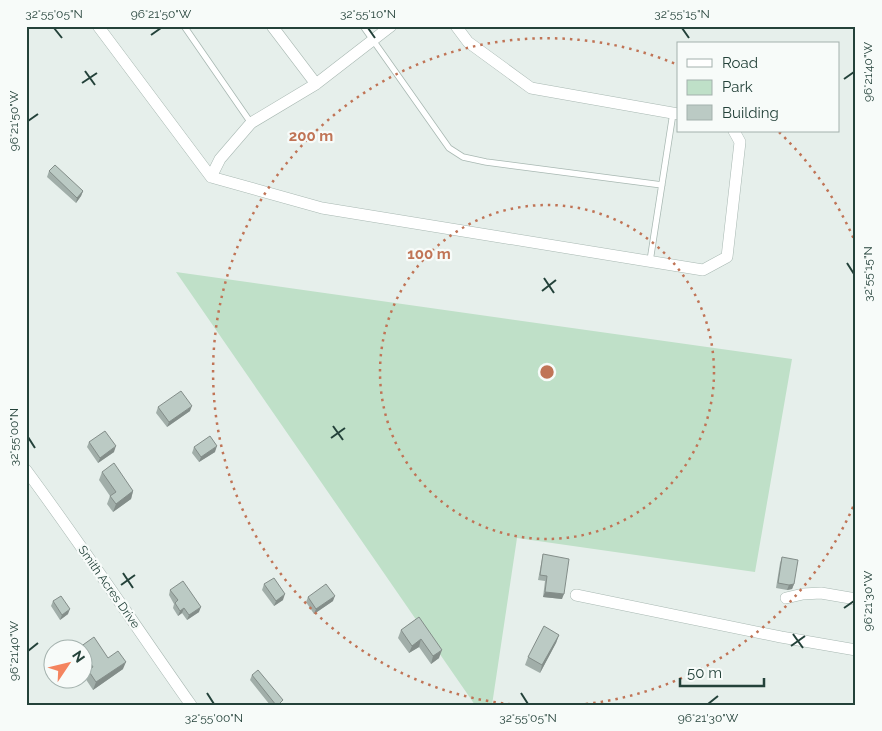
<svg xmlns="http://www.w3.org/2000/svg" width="882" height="731" viewBox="0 0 882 731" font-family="Raleway,sans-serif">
<rect width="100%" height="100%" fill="#e6efeb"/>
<!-- green -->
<path fill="#bfe0c8" d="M 176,272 L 792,359 L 755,572 L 517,538 L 492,705 L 475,705 Z"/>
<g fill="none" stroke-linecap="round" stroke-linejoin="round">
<defs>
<path id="service" d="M 184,26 L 251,123
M 363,26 L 449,148 L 463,157 L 486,162 L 662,185
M 650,261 L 673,113"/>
<path id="minor" d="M 98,26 L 211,177 L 322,208 L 703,270 L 727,257 L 740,142 L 734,131
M 272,26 L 316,84
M 456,26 L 468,42 L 531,88 L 678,114
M 211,177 L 220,159 L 251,123 L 316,84 L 391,26
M 26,470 C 83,547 136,627 191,705
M 576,595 L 781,637 L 856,650
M 786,598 L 803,594 L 821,593 L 856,599"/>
</defs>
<!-- service casing -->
<use href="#service" stroke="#a8b8b2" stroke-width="7"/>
<!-- minor casing -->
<use href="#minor" stroke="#a8b8b2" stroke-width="12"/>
<!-- service -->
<use href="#service" stroke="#fff" stroke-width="5.5"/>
<!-- minor -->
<use href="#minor" stroke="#fff" stroke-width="11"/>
</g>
<!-- wall -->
<path fill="#a1aea9" d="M 49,171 L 83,191 L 81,196 L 76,203 L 47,177 Z
M 158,407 L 190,411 L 167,427 L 156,413 Z
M 89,442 L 114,452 L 98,463 L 87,447 Z
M 194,447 L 215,452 L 199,462 L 192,453 Z
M 102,472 L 133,491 L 131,499 L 113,512 L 107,504 L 110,496 L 99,480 Z
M 543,554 L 562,599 L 543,597 L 545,581 L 538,580 L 542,559 Z
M 782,557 L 794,584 L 792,589 L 787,590 L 776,588 L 780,563 Z
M 264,584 L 283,600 L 274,606 L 262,590 Z
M 170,590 L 199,612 L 187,620 L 182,613 L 178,616 L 173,608 L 174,604 L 169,595 Z
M 308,597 L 333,601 L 314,614 L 306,602 Z
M 53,601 L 68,614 L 60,620 L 51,606 Z
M 419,617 L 439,658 L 431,664 L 419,647 L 409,653 L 398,638 L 401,630 Z
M 559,635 L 556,643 L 540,673 L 525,665 L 528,657 Z
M 80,647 L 108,658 L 123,669 L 93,690 L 85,678 L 88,671 L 82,663 L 82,648 L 79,648 Z
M 252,675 L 281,705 L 270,705 L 250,680 Z"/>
<!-- shaded-wall -->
<path fill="#838d89" d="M 83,191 L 81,196 L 76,203 L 77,198 Z
M 192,406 L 190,411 L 167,427 L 169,422 Z
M 116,446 L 114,452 L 98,463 L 100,458 Z
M 217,446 L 215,452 L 199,462 L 201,457 Z
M 133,491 L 131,499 L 113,512 L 116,504 Z
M 794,584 L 792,589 L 787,590 L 789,585 Z
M 545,592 L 564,594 L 562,599 L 543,597 Z
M 285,594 L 283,600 L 274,606 L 276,601 Z
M 335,596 L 333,601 L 314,614 L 316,609 Z
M 201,607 L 199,612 L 187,620 L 189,615 Z
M 184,608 L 182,613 L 178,616 L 180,611 Z
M 70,609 L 68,614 L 60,620 L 62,615 Z
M 559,635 L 556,643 L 540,673 L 542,665 Z
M 421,639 L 419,647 L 409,653 L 412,646 Z
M 442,650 L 439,658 L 431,664 L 433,656 Z
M 126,662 L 123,669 L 93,690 L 96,682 Z"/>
<!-- building -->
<path fill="#bbcac4" stroke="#838d89" d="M 55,165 L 83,191 L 77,198 L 49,171 Z
M 181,391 L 192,406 L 169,422 L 158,407 Z
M 105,431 L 116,446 L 100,458 L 89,442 Z
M 210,436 L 217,446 L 201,457 L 194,447 Z
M 114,463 L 133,491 L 116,504 L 110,496 L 116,492 L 102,472 Z
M 543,554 L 569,559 L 564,594 L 545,592 L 547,576 L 540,575 Z
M 782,557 L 798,560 L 794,584 L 789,585 L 778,583 Z
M 274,578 L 285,594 L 276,601 L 264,584 Z
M 183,581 L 201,607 L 189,615 L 184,608 L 180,611 L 175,603 L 178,600 L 170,590 Z
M 326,584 L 335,596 L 316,609 L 308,597 Z
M 61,596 L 70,609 L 62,615 L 53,601 Z
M 419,617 L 442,650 L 433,656 L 421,639 L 412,646 L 401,630 Z
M 544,626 L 559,635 L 542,665 L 528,657 Z
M 94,637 L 108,658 L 118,651 L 126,662 L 96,682 L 88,670 L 93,667 L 82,651 L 82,648 L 81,648 L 80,647 Z
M 258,670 L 283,700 L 278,705 L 276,705 L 252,675 Z"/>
<!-- ticks -->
<path fill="none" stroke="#24423a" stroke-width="2" d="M 54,28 L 62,38M 368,28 L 375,38M 682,28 L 689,38M 151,35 L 161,28M 85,71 L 95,85M 844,79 L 854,72M 82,83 L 97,73M 28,121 L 38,114M 847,263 L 854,274M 544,278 L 554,293M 542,291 L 556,280M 333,426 L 343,440M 28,437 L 35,448M 331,438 L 345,428M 123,573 L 133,588M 121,585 L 135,575M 844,608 L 854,601M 793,634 L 803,648M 791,646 L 805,636M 28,651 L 38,643M 207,693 L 214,704M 521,693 L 528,704M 708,704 L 718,696"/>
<!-- distance rings -->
<g fill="none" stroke="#c07456" stroke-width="2.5" stroke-dasharray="2.5 5">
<circle cx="547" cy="372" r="167"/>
<path d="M856 500A334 334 0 0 1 576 705M518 705A334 334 0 1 1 678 65M779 132A334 334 0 0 1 856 244"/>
</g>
<g text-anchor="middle" stroke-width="4.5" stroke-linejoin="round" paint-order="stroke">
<!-- street labels -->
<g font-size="12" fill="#24423a" stroke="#f7fbf9">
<text transform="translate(109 587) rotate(55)" y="4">Smith Acres Drive</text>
</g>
</g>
<circle cx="547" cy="372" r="8" fill="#c07456" stroke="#f7fbf9" stroke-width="2.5"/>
<g font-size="15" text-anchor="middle" font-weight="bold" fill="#c07456" stroke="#f7fbf9" stroke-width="4.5" stroke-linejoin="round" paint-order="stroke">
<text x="311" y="141">200 m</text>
<text x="429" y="259">100 m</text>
</g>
<!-- border -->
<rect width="882" height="731" fill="none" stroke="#f7fbf9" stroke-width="55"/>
<!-- legend -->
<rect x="677" y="42" width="162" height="90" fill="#f7fbf9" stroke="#a3b1ad"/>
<rect x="687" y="59" width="25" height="8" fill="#ffffff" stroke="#a3b1ad"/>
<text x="722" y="68" font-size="15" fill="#24423a">Road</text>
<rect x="687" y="80" width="25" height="15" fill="#bfe0c8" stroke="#a3b1ad"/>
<text x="722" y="92" font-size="15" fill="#24423a">Park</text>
<rect x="687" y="105" width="25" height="15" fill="#bbcac4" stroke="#a3b1ad"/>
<text x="722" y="118" font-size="15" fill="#24423a">Building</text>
<!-- north arrow -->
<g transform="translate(68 664) rotate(55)"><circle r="24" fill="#f7fbf9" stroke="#a3b1ad"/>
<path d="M0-4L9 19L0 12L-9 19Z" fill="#f4845f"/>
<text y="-8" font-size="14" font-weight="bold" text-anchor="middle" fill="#24423a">N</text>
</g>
<!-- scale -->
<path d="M680 678v8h84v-8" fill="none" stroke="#24423a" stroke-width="2.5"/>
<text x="687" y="678" font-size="15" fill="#24423a" stroke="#f7fbf9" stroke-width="4" paint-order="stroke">50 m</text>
<rect x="28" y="28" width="826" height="676" fill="none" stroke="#24423a" stroke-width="2"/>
<g font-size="12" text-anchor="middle" fill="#24423a">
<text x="54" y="18">32°55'05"N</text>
<text x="161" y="18">96°21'50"W</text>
<text x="368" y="18">32°55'10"N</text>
<text x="682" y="18">32°55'15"N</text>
<text transform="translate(868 72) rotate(-90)" y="4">96°21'40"W</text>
<text transform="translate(14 121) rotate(-90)" y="4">96°21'50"W</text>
<text transform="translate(868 274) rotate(-90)" y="4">32°55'15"N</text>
<text transform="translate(14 437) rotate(-90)" y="4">32°55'00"N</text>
<text transform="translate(868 601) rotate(-90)" y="4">96°21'30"W</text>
<text transform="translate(14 651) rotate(-90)" y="4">96°21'40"W</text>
<text x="214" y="722">32°55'00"N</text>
<text x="528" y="722">32°55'05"N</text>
<text x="708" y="722">96°21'30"W</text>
</g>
</svg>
